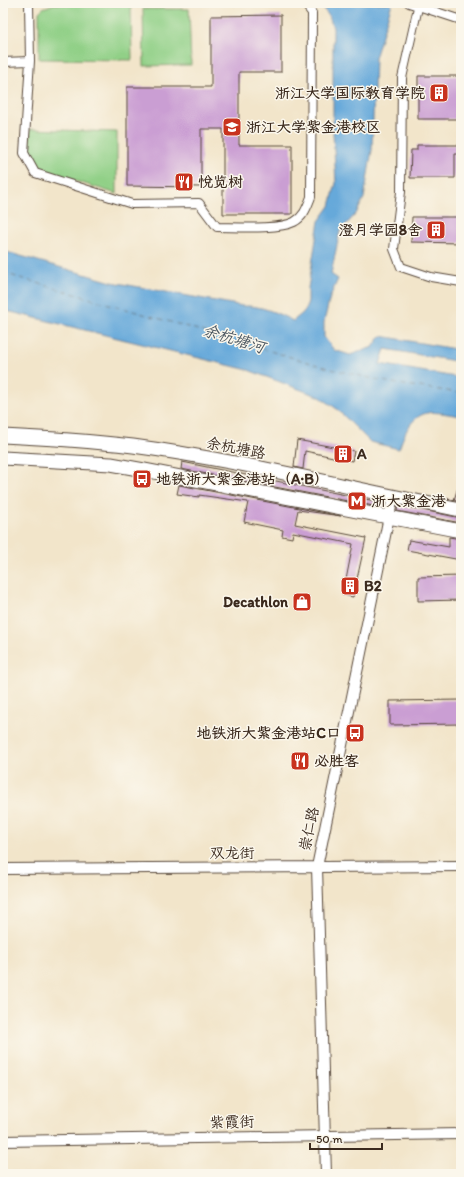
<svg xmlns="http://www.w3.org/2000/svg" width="464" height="1177" viewBox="0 0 464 1177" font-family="Itim,'LXGW WenKai TC',sans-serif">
<rect width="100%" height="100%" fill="#fbf7ec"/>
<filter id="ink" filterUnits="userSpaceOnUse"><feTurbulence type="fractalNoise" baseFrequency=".025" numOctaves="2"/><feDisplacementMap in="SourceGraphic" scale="8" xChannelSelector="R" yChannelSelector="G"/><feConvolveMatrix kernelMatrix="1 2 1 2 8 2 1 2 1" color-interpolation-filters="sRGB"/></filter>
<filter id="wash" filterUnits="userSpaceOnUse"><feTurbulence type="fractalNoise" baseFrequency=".012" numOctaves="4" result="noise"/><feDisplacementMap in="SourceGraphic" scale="16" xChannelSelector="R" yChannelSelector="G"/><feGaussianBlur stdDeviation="0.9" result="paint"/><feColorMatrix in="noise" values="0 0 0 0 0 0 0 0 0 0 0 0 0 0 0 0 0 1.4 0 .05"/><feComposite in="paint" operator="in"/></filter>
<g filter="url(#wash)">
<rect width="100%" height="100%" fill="#f2e5ca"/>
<!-- green -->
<path fill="#91d087" stroke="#667d52" d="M 54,4 L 131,5 L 132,60 L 39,59 L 39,12 L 43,8 Z
M 143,9 L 189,9 L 191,65 L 144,66 Z
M 30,129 L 117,132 L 117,194 L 40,170 C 27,157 30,147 30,129 Z"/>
<!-- water -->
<path fill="#66a9da" stroke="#506a7c" d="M 321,3 L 392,3 L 375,58 L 372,150 L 364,198 L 356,214 L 340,231 L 331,274 L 338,279 L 330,297 L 324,322 L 324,337 L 334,350 L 350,355 L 373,347 L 381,336 L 461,350 L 461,362 L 385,349 L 380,364 L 461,378 L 461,416 C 453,415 434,411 427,413 C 410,417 404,435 399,449 L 370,442 L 337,409 L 320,397 L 248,370 L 3,310 L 3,251 L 112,282 L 243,306 C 260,305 278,313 293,321 L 305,311 L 308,301 L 308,288 L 319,221 L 330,206 L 336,183 L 333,133 L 333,28 L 329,16 L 321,6 Z"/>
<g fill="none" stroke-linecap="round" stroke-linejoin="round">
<!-- ferry -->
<path stroke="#4a5660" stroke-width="1" stroke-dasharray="5 4" stroke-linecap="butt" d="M 3,273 L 335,370 L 392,383 L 461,393"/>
</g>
<g id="blocks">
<!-- building -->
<path fill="#ca9ed3" d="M 281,15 L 281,72 L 239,72 L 239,145 L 292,145 L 292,214 L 223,214 L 223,129 L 201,129 L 201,187 L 127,186 L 127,87 L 211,87 L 211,16 Z
M 418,76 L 461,76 L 461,119 L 418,119 Z
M 417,145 L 461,145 L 461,154 L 455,154 L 455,178 L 410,178 L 411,150 L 417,150 Z
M 412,217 L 461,217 L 461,243 L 411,242 Z
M 297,440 L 354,451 L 352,461 L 305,451 L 303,469 L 294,467 Z
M 182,462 L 385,503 L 384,508 L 181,469 Z
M 459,484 L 461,484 L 461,502 L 438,497 L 454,500 Z
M 179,485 L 341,516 L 298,510 L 295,524 L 366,538 L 353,597 L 343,595 L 353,544 L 293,532 L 292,538 L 282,536 L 283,530 L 244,522 L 248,502 L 199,495 L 199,497 L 177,494 Z
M 398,505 L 461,518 L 461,523 L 397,511 Z
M 449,537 L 461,539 L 461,560 L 407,550 L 409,540 L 449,547 Z
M 461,576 L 461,600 L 418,601 L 418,577 Z
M 461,700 L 461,724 L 390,725 L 390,701 Z"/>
</g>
</g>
<g filter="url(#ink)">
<use href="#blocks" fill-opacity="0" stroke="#564638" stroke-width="1"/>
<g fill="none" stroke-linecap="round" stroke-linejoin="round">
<defs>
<path id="minor" d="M 29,3 L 30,61 L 24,153 L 35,173 L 132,204 L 199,203 L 217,227 C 235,227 278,230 294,222 C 304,217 307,207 311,197 L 312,13 L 304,3
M 409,3 L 461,20
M 419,3 L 402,78 L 401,192 L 394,249 L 401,267 L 431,277 L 461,282
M 3,62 L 30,61"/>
<path id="tertiary" d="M 3,869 L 461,866
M 3,1141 L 461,1134
M 326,1174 L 317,867 L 393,497"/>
<path id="primary" d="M 3,436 C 46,438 90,441 133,446 C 244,461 352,489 461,510
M 3,458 L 111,464 L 144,470 L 461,531"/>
</defs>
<!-- minor casing -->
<use href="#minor" stroke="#564638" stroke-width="10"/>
<!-- tertiary casing -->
<use href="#tertiary" stroke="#564638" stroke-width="12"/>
<!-- primary casing -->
<use href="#primary" stroke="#564638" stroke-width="15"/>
<!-- minor -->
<use href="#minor" stroke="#fff" stroke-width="8"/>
<!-- tertiary -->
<use href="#tertiary" stroke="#fff" stroke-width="10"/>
<!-- primary -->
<use href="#primary" stroke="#fff" stroke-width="13"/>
</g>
</g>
<!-- icons -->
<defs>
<symbol id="building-square" viewBox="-11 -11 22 22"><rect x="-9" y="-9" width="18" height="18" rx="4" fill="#c8321e" stroke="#fbf7ec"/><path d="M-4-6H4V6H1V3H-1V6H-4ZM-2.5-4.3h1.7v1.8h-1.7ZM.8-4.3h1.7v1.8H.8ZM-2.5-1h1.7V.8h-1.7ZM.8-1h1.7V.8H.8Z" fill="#fff"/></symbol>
<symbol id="university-square" viewBox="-11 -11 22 22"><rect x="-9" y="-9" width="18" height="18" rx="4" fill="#c8321e" stroke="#fbf7ec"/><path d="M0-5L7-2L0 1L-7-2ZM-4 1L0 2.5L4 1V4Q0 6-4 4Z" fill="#fff"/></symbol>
<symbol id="restaurant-square" viewBox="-11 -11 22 22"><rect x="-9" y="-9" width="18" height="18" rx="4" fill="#c8321e" stroke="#fbf7ec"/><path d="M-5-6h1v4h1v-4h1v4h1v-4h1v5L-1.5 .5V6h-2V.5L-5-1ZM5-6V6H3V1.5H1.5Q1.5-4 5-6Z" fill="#fff"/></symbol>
<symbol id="bus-square" viewBox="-11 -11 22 22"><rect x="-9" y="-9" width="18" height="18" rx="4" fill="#c8321e" stroke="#fbf7ec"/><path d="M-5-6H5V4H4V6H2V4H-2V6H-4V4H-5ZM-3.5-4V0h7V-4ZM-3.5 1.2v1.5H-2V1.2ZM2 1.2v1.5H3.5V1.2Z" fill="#fff"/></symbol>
<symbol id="metro-square" viewBox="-11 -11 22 22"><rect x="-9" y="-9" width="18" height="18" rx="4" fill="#c8321e" stroke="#fbf7ec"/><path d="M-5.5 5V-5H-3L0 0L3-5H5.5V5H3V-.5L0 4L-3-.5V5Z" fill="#fff"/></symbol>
<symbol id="shop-square" viewBox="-11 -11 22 22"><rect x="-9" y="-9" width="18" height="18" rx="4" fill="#c8321e" stroke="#fbf7ec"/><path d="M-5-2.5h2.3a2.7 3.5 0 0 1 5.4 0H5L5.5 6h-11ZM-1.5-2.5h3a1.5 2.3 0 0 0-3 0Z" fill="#fff"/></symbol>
</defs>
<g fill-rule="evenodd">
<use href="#building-square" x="428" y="82" width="22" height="22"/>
<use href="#university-square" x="221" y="116" width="22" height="22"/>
<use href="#restaurant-square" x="173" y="171" width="22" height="22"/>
<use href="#building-square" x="425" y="219" width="22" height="22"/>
<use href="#building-square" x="332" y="443" width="22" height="22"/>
<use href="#bus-square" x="131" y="468" width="22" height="22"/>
<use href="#metro-square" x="346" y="490" width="22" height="22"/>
<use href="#building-square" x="339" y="575" width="22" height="22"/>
<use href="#shop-square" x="291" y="591" width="22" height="22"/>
<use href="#bus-square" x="344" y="722" width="22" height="22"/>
<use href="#restaurant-square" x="289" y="750" width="22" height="22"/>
</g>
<g text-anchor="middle" stroke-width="3" stroke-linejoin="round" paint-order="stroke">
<!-- poi labels -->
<g font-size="15" font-weight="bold" fill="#3b2a1e" stroke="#fbf7ec" text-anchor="start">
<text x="425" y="98" text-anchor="end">浙江大学国际教育学院</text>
<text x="246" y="132">浙江大学紫金港校区</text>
<text x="198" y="187">悦览树</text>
<text x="422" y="235" text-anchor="end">澄月学园8舍</text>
<text x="357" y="459">A</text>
<text x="156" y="484">地铁浙大紫金港站（A·B）</text>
<text x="371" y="506">浙大紫金港</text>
<text x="364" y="591">B2</text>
<text x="288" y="607" text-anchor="end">Decathlon</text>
<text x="341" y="738" text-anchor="end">地铁浙大紫金港站C口</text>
<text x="314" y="766">必胜客</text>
</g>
<!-- street labels -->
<g font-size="15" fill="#3b2a1e" stroke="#fbf7ec">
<text transform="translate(236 448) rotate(11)" y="5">余杭塘路</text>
<text transform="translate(309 829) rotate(-78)" y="5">崇仁路</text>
<text x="232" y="858">双龙街</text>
<text transform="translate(232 1122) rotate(-1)" y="5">紫霞街</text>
</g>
<!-- water labels -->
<g font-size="16" font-style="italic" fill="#4a5660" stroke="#fbf7ec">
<text transform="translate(234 338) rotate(17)" y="6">余杭塘河</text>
</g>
</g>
<!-- margin -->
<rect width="464" height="1177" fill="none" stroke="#fbf7ec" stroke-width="16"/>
<!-- scale -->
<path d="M310 1143v6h72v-6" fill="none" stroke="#3b2a1e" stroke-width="2"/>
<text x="316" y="1143" font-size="12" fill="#3b2a1e" stroke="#fbf7ec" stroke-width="3" paint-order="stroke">50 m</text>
</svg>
